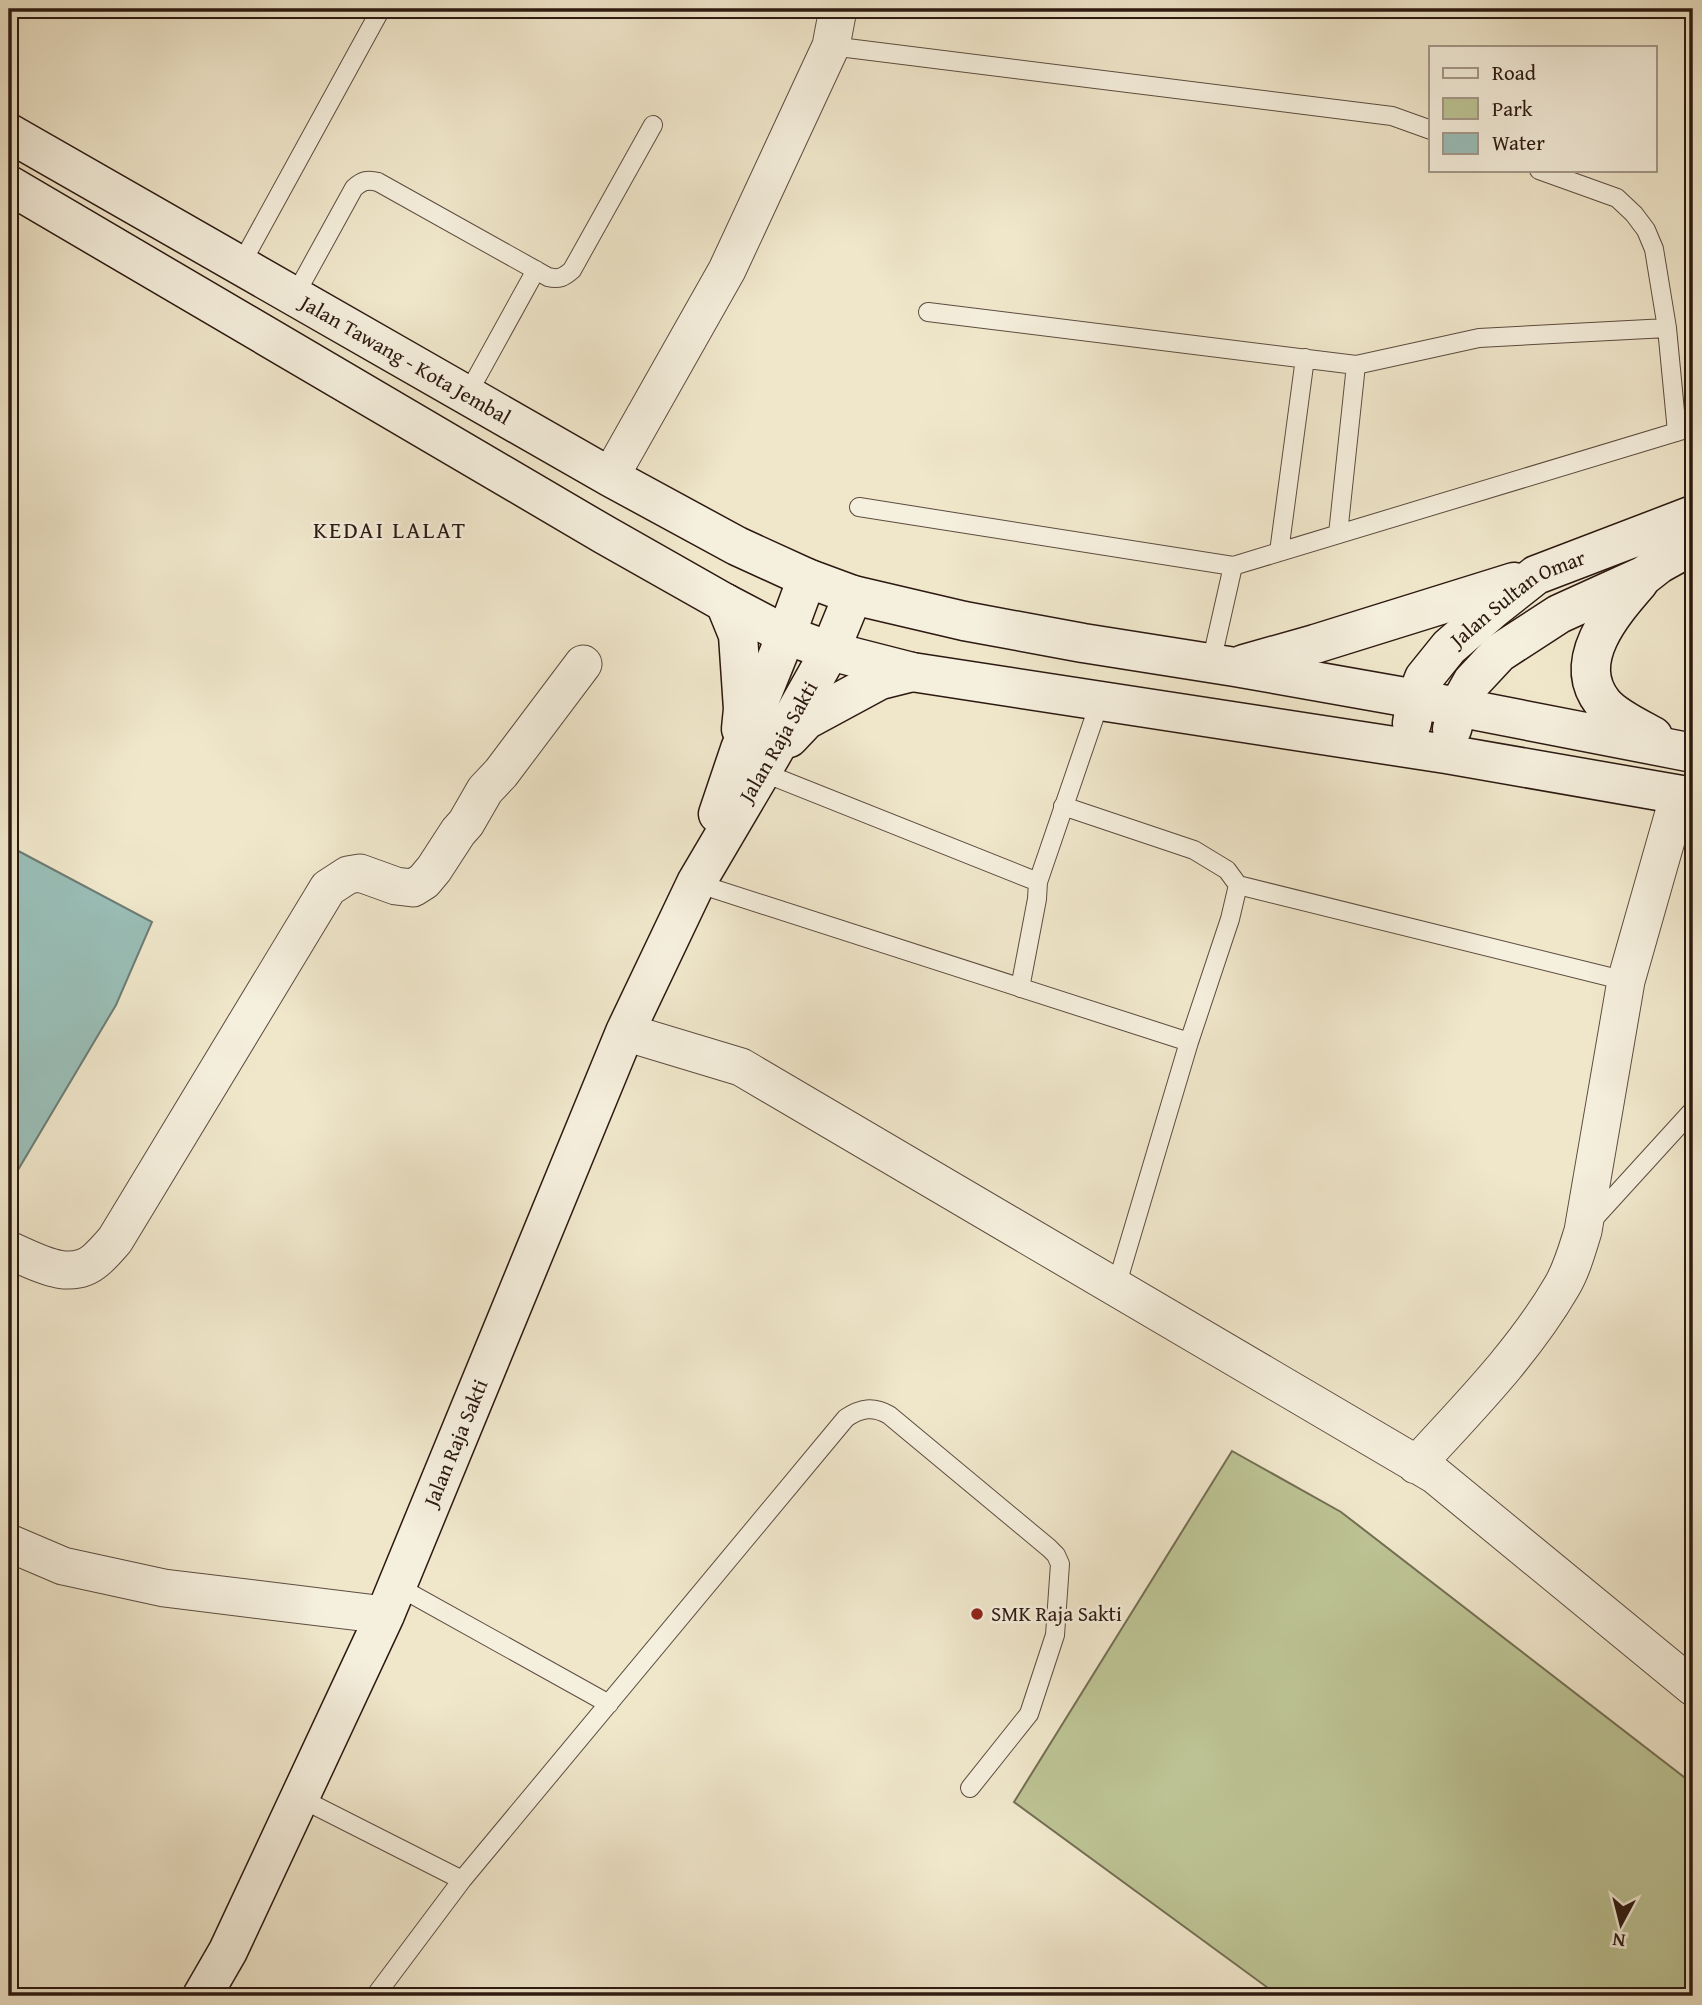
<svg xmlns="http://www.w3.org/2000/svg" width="1702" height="2005" viewBox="0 0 1702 2005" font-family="'Gentium Book Plus',serif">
<rect width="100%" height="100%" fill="#f0e7cb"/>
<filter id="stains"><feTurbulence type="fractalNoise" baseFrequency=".00286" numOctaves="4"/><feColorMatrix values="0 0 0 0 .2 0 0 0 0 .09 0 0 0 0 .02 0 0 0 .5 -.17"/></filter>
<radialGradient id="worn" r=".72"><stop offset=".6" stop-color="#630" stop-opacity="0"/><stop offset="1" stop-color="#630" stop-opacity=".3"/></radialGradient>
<!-- green -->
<path fill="#bdc495" stroke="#746e53" stroke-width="2" d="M 1232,1451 L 1341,1512 L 1693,1784 L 1693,1996 L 1279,1996 L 1014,1802 Z"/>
<!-- water -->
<path fill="#9abfb8" stroke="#6e7d75" stroke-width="2" d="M 9,846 L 152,922 L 116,1005 L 9,1185 Z"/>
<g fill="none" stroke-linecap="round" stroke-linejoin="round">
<defs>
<path id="lane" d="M 831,46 L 1392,116 L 1431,130
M 1539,170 L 1617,198 L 1634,214 L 1646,230 L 1654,249 L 1667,328 L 1677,432
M 240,266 L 381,9
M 294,297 L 354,188 C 362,181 367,179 378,182 L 548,277 C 559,280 564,277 572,270 L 653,125
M 928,312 L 1356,365 L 1479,338 L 1667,328
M 467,395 L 536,270
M 859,507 L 1233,566 L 1693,427
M 1338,534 L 1356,365
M 1279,552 L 1305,358
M 1211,663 L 1233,566
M 762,772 L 1038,882 L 1037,899 L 1020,988
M 1063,806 L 1194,850 L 1227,870 L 1238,885
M 1038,882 L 1100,701
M 696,883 L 1189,1042
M 1590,1223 L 1693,1110
M 1116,1287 L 1189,1042 L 1230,919 L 1238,885 L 1626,981
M 397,1586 L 609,1704
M 300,1798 L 462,1880
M 375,1996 L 462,1880 L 846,1418 C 861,1408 873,1406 889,1415 L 1049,1548 L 1056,1555 L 1060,1564 L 1055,1635 L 1029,1714 L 970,1788"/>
<path id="street" d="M 610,477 L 727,270 L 831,46 L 838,9
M 625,1032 L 741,1067 L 1435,1475 L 1693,1687
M 9,1250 C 35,1261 70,1283 96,1260 C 103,1254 109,1247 115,1240 L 328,888 L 348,875 L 360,873 L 396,886 L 413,888 L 424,881 L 434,869 L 458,832 L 466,823 L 485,790 L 501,773 L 583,664
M 1416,1465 C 1468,1408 1523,1353 1562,1286 C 1572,1269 1577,1250 1583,1231 L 1626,981 L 1679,795
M 9,1543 L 63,1566 L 164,1588 L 385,1615"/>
<g id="secondary">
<path id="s1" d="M 9,133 L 610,477 L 737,546 L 807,578 L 853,595 L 964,621 L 1083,643 L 1235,667 L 1416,699 L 1693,753"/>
<path d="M 9,185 L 605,535 L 725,603 L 786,635 L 830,651 L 912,672 L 1446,754 L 1693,797"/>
<path d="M 1639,582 C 1612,613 1570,661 1603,703 C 1613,716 1638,728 1653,736"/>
<path d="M 725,603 L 738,635 L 743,709 L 741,729"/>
<path d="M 1244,664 L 1315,644 L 1514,582"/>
<path id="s2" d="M 1412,723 L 1416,699 L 1424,678 L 1449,647 L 1493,609 L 1536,575 L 1693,515"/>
<path d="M 1452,729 L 1458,707 L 1472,682 L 1499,653 L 1559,614 L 1645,575 L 1659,564 L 1677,554 L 1693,549"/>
<path d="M 789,738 L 806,720 L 880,680 L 912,672"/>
<path d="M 718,814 L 740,749 L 786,635 L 807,578"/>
<path id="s3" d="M 202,1996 L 228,1951 L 385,1615 L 625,1032 L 696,883 L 772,754 L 830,651 L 853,595"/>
</g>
</defs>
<!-- lane casing -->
<use href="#lane" stroke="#5d4c40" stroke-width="20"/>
<!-- street casing -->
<use href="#street" stroke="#5d4c40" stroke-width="39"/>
<!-- secondary casing -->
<use href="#secondary" stroke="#2c1911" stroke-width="41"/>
<!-- lane -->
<use href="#lane" stroke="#f5efdd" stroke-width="18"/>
<!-- street -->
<use href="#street" stroke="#f5efdd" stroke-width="37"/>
<!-- secondary -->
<use href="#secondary" stroke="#f5efdd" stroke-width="38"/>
</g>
<!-- markers -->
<circle fill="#8f2418" stroke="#f5efdd" stroke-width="2.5" cx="977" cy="1614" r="7"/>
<g text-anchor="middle" stroke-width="5" stroke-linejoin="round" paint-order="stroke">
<!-- street labels -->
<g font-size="21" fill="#2c1911" stroke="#f5efdd">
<text dy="7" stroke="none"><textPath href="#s1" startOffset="457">Jalan Tawang - Kota Jembal</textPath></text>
<text dy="7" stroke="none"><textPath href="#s2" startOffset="172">Jalan Sultan Omar</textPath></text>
<text dy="7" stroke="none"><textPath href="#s3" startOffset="1382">Jalan Raja Sakti</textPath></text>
<text dy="7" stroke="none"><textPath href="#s3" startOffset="609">Jalan Raja Sakti</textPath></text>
</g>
<!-- poi labels -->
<g font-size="21" fill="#2c1911" stroke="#f5efdd" text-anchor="start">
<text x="991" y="1621">SMK Raja Sakti</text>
</g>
<!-- quarter labels -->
<g font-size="24" letter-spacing="2" fill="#2c1911" stroke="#f5efdd">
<text x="390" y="538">KEDAI LALAT</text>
</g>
</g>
<!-- margin -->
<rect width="1702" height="2005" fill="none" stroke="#f0e7cb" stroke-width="35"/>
<rect x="10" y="10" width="1681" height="1984" fill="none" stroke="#2c1911" stroke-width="3.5"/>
<rect x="18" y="18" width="1667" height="1970" fill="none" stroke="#2c1911" stroke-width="2"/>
<!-- legend -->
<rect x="1429" y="46" width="228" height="126" fill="#f5efdd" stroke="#a5998b" stroke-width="2"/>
<rect x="1443" y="68" width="35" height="10" fill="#f5efdd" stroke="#a5998b" stroke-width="2"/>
<text x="1492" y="80" font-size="21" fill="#2c1911">Road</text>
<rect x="1443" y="98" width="35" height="21" fill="#bdc495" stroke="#a5998b" stroke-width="2"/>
<text x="1492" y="116" font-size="21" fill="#2c1911">Park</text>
<rect x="1443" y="133" width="35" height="21" fill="#9abfb8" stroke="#a5998b" stroke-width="2"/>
<text x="1492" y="150" font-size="21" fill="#2c1911">Water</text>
<!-- north arrow -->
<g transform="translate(1621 1924) rotate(187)" stroke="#f5efdd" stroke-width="5" paint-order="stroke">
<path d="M0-5L12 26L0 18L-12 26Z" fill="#2c1911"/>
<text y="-10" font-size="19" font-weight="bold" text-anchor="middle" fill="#2c1911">N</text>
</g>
<rect width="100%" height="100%" filter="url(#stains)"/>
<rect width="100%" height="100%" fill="url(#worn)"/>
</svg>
